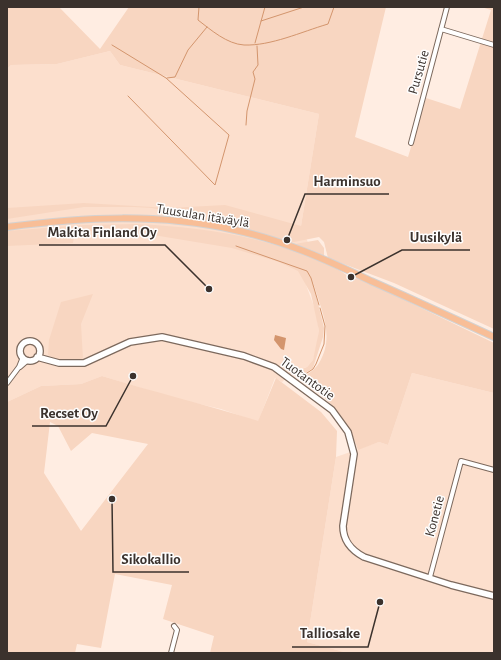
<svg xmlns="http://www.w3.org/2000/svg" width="501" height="660" viewBox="0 0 501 660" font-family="'Alegreya Sans',sans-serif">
<rect width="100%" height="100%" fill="#ffede2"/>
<!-- built -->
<path fill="#fcdfcd" d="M 110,51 L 120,65 L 319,114 L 301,226 L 315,259 L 305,282 L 316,312 L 319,331 L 318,343 L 313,360 L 307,367 L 294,371 L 282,382 L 275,378 L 258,422 L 221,409 L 174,398 L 102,376 L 81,384 L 41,386 L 7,402 L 7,69 L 11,65 L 57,64 Z
M 412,373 L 494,393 L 494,653 L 348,653 L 307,642 L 336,457 L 379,442 L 388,445 Z"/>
<!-- green -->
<path fill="#f8d6c1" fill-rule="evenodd" d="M 7,7 L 59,7 L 100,49 L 129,7 L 386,7 L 355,137 L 408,157 L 426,98 L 460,109 L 491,10 L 481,7 L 494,7 L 494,329 L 394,283 L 328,258 L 324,242 L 319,237 L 294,242 L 285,241 L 240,228 L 152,208 L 134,207 L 84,207 L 7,219 L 7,208 L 84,203 L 169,208 L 225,205 L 301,226 L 319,114 L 120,65 L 110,51 L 57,64 L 11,65 L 7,69 Z
M 136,224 C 198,227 259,235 317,260 C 324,263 332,266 339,270 C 345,273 346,276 353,279 L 354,278 L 363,280 L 494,343 L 494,393 L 412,373 L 388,445 L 379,442 L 358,450 C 347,415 329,402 303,378 C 308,373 315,370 319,363 C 336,335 320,308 312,279 L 324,328 L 323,337 L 313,368 L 301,376 L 291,373 L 307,367 L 313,360 L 319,331 L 311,294 L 298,271 L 279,262 L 232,248 L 135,232 L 75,231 L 73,243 L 7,246 L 7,231 L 84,225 Z
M 318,240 L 324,248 L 324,256 L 295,244 Z
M 93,294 L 81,324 L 83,359 C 71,361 59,362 48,355 L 49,340 L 61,302 Z
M 102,376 C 154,392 207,405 258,421 L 276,378 L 321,412 L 337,431 L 336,457 L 307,642 L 348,653 L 210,653 L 214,636 L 163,619 L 172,585 L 115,574 L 101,648 L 77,644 L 75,653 L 7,653 L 7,402 L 41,386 L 81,384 ZM 50,422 L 58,426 L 71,451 L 92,433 L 148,444 L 81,531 L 44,473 Z"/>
<!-- water -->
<path fill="#d3956d" d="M 275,335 L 286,338 L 284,350 L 281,349 L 274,340 Z"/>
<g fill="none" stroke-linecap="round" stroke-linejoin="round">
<!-- stream -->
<path stroke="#d3956d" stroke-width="1" d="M 199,7 L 198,20 C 211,30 227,44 244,45 C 271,46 301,32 328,24 L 334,7
M 261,21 L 304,7
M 255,43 L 265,7
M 112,45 L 166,78 L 229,135 L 215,185 L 128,96
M 167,78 L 175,77 L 188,50 L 207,27
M 246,125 L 247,111 L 255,79 L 253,72 L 258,65 L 257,46
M 236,246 L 307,271 L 311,278 L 319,305
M 301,377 L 313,369 L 316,364 L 324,344 L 325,326 L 320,308"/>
<defs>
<path id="street" d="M 441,29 L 494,45
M 411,143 L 447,7
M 20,367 L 28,360
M 7,383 L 19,367 L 23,357
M 430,577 L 461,461 L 494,470
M 171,653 L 177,630 L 174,626"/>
<path id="secondary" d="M20 351a10 10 0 1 1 20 0a10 10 0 1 1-20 0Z
M 37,357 L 59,363 L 84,363 L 130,342 L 162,337 L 244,356 L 274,367 L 332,410 L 348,432 L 354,454 L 343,526 C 343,541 351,550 364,557 L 451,585 L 494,596"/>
<path id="primary" d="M 7,227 C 83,217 160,213 235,230 C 283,240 327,260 371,281 C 412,299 453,318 494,337"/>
</defs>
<!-- street casing -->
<use href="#street" stroke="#7c695d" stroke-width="6"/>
<!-- secondary casing -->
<use href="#secondary" stroke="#7c695d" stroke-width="8"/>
<!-- primary casing -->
<use href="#primary" stroke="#d4d2d1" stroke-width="8"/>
<!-- street -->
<use href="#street" stroke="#fff" stroke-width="4"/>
<!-- secondary -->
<use href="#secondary" stroke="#fff" stroke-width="5.5"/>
<!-- primary -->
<use href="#primary" stroke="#f8be97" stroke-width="6"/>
</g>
<g text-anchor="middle" stroke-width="3" stroke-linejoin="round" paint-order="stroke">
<!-- street labels -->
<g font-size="14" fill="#3b322d" stroke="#fefefe">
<text transform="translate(418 72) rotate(-74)" y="5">Pursutie</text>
<text transform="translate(203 215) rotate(9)" y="5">Tuusulan itäväylä</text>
<text transform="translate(308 378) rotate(36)" y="5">Tuotantotie</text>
<text transform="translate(434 516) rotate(-75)" y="5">Konetie</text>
</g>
</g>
<!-- callouts -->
<path fill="none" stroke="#3b322d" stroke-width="1.5" d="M287 240L305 194H389M209 289L165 245H39M351 277L402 250H470M133 376L106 426H32M112 499L113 572H189M380 602L368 647H292"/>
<g fill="#3b322d" stroke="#fefefe" stroke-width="1.5">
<circle cx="287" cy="240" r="4"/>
<circle cx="209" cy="289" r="4"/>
<circle cx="351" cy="277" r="4"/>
<circle cx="133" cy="376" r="4"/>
<circle cx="112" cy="499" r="4"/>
<circle cx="380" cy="602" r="4"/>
</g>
<g font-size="15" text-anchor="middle" font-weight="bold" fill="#3b322d" stroke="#fefefe" stroke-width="3" stroke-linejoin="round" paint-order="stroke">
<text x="347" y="186">Harminsuo</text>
<text x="102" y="237">Makita Finland Oy</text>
<text x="436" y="242">Uusikylä</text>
<text x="69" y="418">Recset Oy</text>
<text x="151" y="564">Sikokallio</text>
<text x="330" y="638">Talliosake</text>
</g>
<!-- border -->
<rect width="501" height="660" fill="none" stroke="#3b322d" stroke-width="16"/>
</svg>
